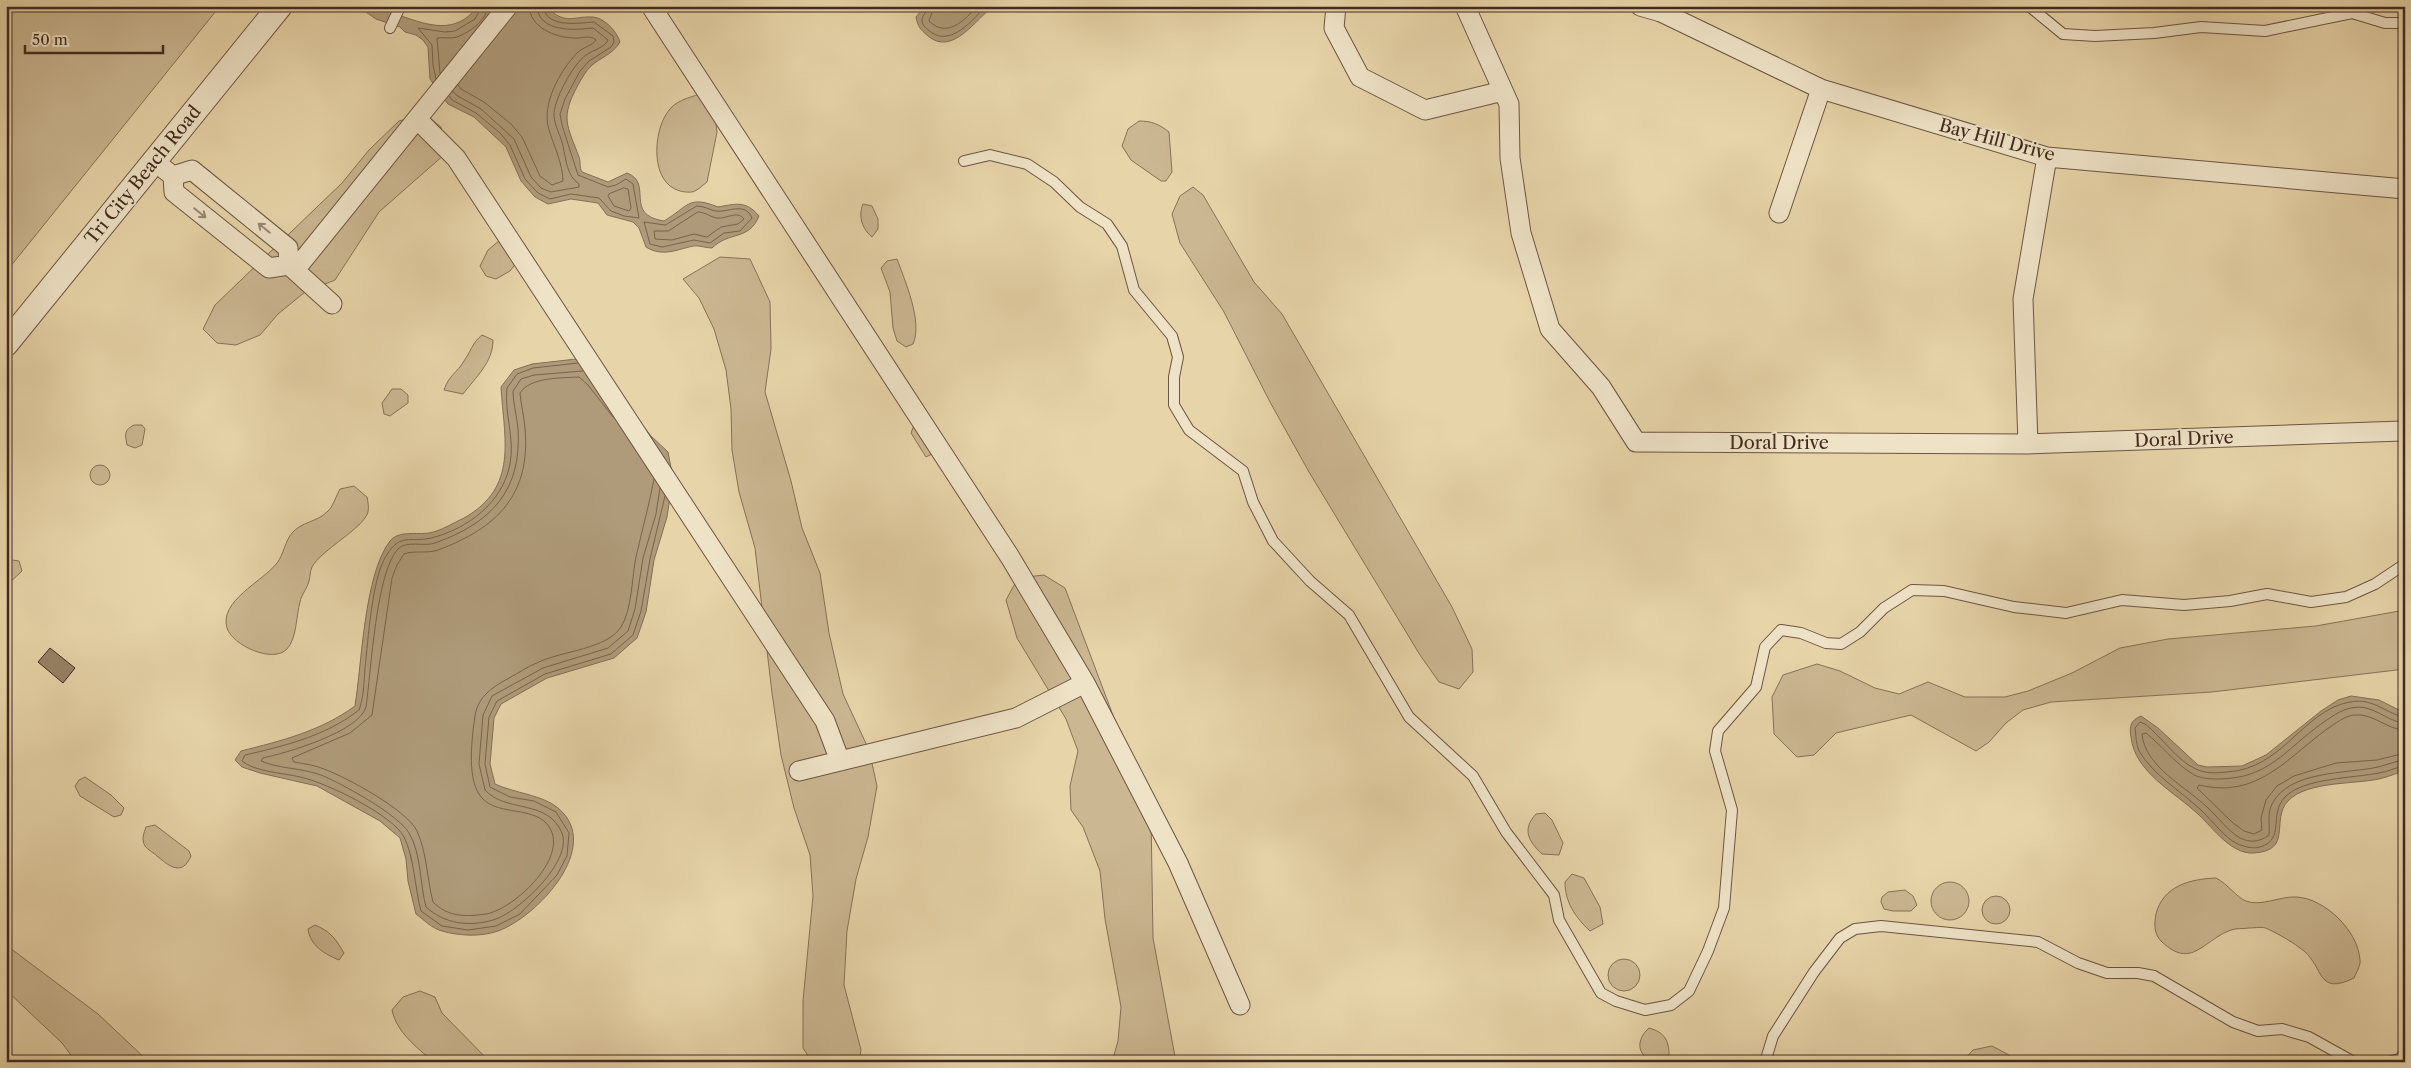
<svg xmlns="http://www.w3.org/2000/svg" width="2411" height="1068" viewBox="0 0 2411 1068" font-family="'Libre Caslon Text',serif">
<rect width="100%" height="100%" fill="#e7d4a9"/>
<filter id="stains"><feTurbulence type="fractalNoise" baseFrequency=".004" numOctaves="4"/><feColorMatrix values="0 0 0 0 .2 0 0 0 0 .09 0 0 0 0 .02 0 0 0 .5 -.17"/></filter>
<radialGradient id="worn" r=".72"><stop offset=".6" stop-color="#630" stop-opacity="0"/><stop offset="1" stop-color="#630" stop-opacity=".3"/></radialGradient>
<!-- green -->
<path fill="#cbb792" stroke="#877158" d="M 6,6 L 220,6 L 6,272 Z
M 700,94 L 714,110 L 717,132 L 707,182 C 703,185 699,189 695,191 C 691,193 684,192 680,191 C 650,183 653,133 667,113 C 674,101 688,98 700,94 Z
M 425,114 L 441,127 L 445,154 L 379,212 L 335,280 L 305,292 L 278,314 L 260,335 L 236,345 L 217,343 L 203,329 L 215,305 L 342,183 L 369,150 L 399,121 Z
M 1139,121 C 1151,121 1159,124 1169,132 L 1172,172 L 1166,181 L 1161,181 L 1131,160 L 1122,146 L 1128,129 Z
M 1193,187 L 1203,195 L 1254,282 L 1282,314 L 1452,607 L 1472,649 L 1473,672 L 1459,689 L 1439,682 L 1420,655 L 1309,472 L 1270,402 L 1224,312 L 1180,243 L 1172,214 L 1180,196 Z
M 863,204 L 872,206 L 878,219 L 878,229 L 872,237 C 862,229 858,216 863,204 Z
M 500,240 L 521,257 L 510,271 L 496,279 L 486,276 L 480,266 L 488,250 Z
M 720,257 L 750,259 L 770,302 L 771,349 L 765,392 L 791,481 L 802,528 L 820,573 L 829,633 L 843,694 L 869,750 L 877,786 L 868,837 L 856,879 L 847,931 L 844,985 L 861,1050 L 859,1062 L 812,1062 L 803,1048 L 803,1001 L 813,896 L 810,855 L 794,808 L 781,755 L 772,693 L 755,548 L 739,492 L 732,450 L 731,409 L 726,370 L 714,329 L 699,298 L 683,279 Z
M 897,259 C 905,281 923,322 913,344 L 906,347 L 897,341 L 893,328 L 890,292 L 881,268 L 887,261 Z
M 482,335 L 493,340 C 493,362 476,377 463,394 L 444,390 C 449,375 457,373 464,361 C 471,351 472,343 482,335 Z
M 392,389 L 401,389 L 408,395 L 408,403 L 390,416 L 384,414 L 382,403 Z
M 134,425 L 142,425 L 145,429 L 142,445 L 135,448 L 127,445 C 125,434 124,430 134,425 Z
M 914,425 L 932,454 L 926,457 L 911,433 Z
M90 475a10 10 0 1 1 20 0a10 10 0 1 1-20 0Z
M 354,486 L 367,497 C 368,502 369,507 368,512 C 364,528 321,550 312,567 C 310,571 310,577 309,581 C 307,589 301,595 300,602 C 296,616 297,638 287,649 C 273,664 232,645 227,628 C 219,601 262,582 277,563 C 284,554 285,541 292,533 C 301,522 317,522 327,512 C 333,507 336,496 340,489 Z
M 6,559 L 19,561 L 22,571 L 6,586 Z
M 1044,575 L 1065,588 L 1151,816 L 1153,938 L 1176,1062 L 1112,1062 L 1118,1041 L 1121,1007 L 1105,919 L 1100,871 L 1083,827 L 1071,810 L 1070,786 L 1078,751 L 1066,719 L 1017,638 L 1006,600 L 1018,578 Z
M 2405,610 L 2405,669 L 2212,692 L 2051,702 L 2023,710 L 2006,723 L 1989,742 L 1976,751 L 1911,715 L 1836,733 L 1814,755 L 1797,757 L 1774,734 L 1772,697 L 1783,675 L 1817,664 L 1840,671 L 1875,688 L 1899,694 L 1928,682 L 1965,697 L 2005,697 L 2028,691 L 2072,673 L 2120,648 L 2168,639 L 2316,626 Z
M 85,777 L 111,795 L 124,808 L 121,815 L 114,817 L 80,796 L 75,786 L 79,780 Z
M 1545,813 L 1552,820 L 1563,843 L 1559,855 L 1542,854 C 1528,841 1522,829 1536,814 Z
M 155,825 L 189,851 L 191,856 C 182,877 169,866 157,856 C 154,853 147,849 145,846 C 141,839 144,833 146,827 Z
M 1572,874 L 1584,878 L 1600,907 L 1603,924 L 1590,931 C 1575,917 1565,902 1565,882 Z
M 2216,878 C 2228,884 2237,898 2246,901 C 2261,907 2280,896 2296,897 C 2324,898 2358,930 2360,960 C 2361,965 2356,973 2354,978 C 2317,996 2324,968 2304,951 C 2293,942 2280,935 2268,929 C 2262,926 2256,928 2249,928 C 2243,929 2236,928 2231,930 C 2203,940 2192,970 2162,942 C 2154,935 2154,924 2156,914 C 2163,886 2190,879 2216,878 Z
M1931 901a19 19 0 1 1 38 0a19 19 0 1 1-38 0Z
M 1905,890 L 1913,896 L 1917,905 L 1911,911 L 1893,911 L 1884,909 L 1881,902 L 1882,897 L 1888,892 Z
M1982 910a14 14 0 1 1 28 0a14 14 0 1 1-28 0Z
M 315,925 C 330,931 336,939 344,953 L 339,960 C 324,954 310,945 308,929 Z
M 6,945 L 98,1014 L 149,1062 L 76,1062 L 62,1043 L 6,990 Z
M1608 975a16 16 0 1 1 32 0a16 16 0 1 1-32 0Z
M 420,991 L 435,997 L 442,1013 L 490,1062 L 433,1062 C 416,1046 397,1033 392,1010 L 403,997 Z
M 1649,1028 C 1664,1032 1669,1040 1669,1055 L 1662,1062 C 1640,1062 1632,1043 1649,1028 Z
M 1992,1046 L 2009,1055 L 2014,1062 L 1962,1062 L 1973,1050 Z"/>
<!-- water -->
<path fill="#af9b7a" stroke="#846e56" d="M 357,6 C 401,6 445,50 478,6 L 546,6 C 565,26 572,16 593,17 C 605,18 617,32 620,42 C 612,55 601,57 591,66 C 585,72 582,78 578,85 C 560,118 567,125 579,157 C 581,162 579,167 582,172 L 608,182 L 627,173 C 654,183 623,215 664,221 C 689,206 688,195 718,207 C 735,204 746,200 759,216 C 749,241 729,231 712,248 C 706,248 698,245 693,246 C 676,250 662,257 646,247 L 639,228 L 633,222 L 607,215 L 598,203 L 571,199 L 548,204 L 535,197 L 521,181 L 506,147 L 474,117 L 448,104 L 430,79 L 428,47 L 423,40 L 416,35 L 405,32 L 400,27 L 376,19 Z
M 925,6 L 994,6 C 976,18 953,57 928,36 C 920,29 918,27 916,17 Z
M 585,358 L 601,372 L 651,436 L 668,452 L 673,478 L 667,517 L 654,560 L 646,612 L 637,638 L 614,658 L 547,678 L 501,704 L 494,718 L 490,764 L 495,784 C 514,793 543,795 558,808 C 604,846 537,917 498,931 C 481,937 459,936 442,931 C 433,929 424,920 416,914 L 408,881 L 406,859 L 400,838 L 380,821 L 317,786 L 260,773 L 242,767 L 235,760 L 241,751 C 281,741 321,731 355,706 C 362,663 364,575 390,541 C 399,530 417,535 429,533 C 441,531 453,523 464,518 C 519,487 504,439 501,387 L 514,370 L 532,364 Z
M 2351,696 L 2379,700 L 2405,713 L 2405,771 C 2397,773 2390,776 2383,778 C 2357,785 2308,780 2288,801 C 2270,820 2294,851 2253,853 C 2231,854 2213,828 2199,815 C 2175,792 2135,773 2131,737 C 2129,726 2131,720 2141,716 L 2158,728 L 2198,765 L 2207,767 L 2242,766 L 2266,755 L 2321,711 L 2338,700 Z"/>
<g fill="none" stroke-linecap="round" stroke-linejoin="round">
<!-- shore -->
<path stroke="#79634c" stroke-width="1" d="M 928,6 C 928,12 922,15 922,20 C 922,26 927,29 931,32 C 950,47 974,20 985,6
M 934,6 L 929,21 C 946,38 964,22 977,6
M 440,73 L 437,38 C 443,37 451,39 457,37 C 470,32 487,20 488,6
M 436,79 L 433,65 L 432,45 L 418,28 L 445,32 L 455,31 L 475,19 L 482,6
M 458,85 L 461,89 L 484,102 L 511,124 L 522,137 L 540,176 L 552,185 L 563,181 C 563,165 554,146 549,130 C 541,104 560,71 577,53 C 583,47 592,46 596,40 C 589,34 582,39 573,38 C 555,37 530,28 529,6
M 453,91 L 456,95 L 481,109 L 514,139 L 531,177 L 541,188 L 551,192 L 579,187 L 579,184 C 567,176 566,160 563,146 C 561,136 555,127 554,116 C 553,101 573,64 586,55 C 593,50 604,48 608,40 L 593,28 C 575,30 538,33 537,6
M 449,96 L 452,100 L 476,113 L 500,133 L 510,145 L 525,179 L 538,193 L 550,199 L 571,194 L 599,198 L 611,211 L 624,216 L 639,218 L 633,184 L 626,179 L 616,185 L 608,187 L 578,175 L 562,125 L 560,114 L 565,99 L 580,71 L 589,61 L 611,47 L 614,42 L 613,36 L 594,22 C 579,23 546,29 543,6
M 624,188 L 628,189 L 631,208 L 629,211 L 614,206 L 608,196 L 609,194 Z
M 697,206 C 705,206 709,210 716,211 C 727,213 745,201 752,218 L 740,231 L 724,233 L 710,243 L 694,240 L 662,247 L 650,244 L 644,222 L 665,225 Z
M 698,212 C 705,212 710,217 717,218 C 727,219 737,210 744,219 L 738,224 L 721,227 L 707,237 L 694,234 L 672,240 L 655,239 L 654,231 L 668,231 Z
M 578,363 L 533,368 L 517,374 L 507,388 C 504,413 515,438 510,464 C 503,502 468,529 431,538 C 409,543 401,532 386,556 C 372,578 368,641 365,668 C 364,681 364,697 359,710 C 326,736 284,746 245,755 L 242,761 C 255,772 284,773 300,777 C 325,782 393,815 404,837 C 414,856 415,889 421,911 L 442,926 L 468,930 L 496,926 L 520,914 L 557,875 L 567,856 L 569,833 L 556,812 L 534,801 L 510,797 L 490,787 L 485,764 L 489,717 L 497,701 L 545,674 L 611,654 L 633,635 L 641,611 L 650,559 L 665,496
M 583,371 L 534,375 L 521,379 L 513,391 C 513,404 517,416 518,429 C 522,491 491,523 435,543 C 424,547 406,540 398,549 C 376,572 371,672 366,707 C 359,732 286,753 263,758 L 261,761 C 280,769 302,768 321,775 C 341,783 399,815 409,833 C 421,852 420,885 426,907 C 445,924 469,927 493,920 C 518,913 573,861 562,833 C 548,799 506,813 485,790 L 479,764 L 483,715 L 492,696 L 543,668 L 608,648 L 628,631 L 635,609 L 643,558 L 656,514 L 660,488
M 613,417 L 588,385 L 579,377 C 561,378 530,377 520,393 C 521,405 524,416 525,428 C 531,495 497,528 438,550 C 427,554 414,550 404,554 L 397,565 L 392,578 L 372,715 L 350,733 L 292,758 L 294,762 C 304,764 315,765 324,769 C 346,777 407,810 417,831 C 427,853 427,879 433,902 C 448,917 465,917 486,914 C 515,909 573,854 547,824 C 530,805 493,817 479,794 C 467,776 472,737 475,716 C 478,696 493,687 509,678 C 519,673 528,666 539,662 C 562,651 607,649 621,627 C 632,610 632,576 636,557 C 642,530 649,506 654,479
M 2405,717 C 2387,715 2374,697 2350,702 C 2303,710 2283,769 2227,772 C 2217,773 2206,774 2196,769 C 2177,761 2162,737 2145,724 L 2140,722 L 2135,728 C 2136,736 2136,744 2139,751 C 2154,776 2181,791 2202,811 C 2214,822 2223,837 2238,844 C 2245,847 2253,849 2260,847 C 2286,839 2268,815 2285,797 C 2303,778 2354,778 2379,773 C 2388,772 2396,767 2405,766
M 2405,723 C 2386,722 2373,703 2351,708 C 2340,710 2330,718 2321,724 C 2285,750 2269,778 2220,779 C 2211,779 2199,779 2191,773 C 2174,762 2161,745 2146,733 L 2142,734 C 2145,767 2185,786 2207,807 C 2218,817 2227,830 2240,838 C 2250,843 2260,842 2269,835 C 2270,825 2267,814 2272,804 C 2289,770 2347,774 2378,767 C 2387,765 2395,761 2405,760
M 2405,730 C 2387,730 2374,713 2354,715 C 2344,716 2335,724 2327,729 C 2286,759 2257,799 2199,785 L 2197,788 L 2233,823 L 2244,831 L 2254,834 L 2262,830 L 2261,818 L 2266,800 L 2277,786 L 2294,776 L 2336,763 L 2377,760 L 2405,753"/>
</g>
<!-- building -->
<path fill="#988367" stroke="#432b1f" d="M 50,648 L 75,668 L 63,683 L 38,662 Z"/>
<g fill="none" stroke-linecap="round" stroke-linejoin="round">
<defs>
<path id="service" d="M 2029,6 L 2063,34 L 2095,36 L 2154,33 L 2201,27 L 2265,31 L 2352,13 L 2385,23 L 2405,23
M 390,28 L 398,11
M 964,161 L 990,155 L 1027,164 L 1054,182 L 1080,207 L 1107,224 L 1122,246 L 1134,290 L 1172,336 L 1178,357 L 1174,377 L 1174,405 L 1189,430 L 1243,471 L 1253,502 L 1273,541 L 1310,581 L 1349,615 L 1409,717 L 1473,776 L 1506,832 L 1554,895 L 1559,920 L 1601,993 L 1616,1001 L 1645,1010 L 1671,1005 L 1689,991 L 1708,951 L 1724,908 L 1732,810 L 1715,751 L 1718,731 L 1756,687 L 1765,647 L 1781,630 L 1801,633 L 1826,643 L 1841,644 L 1860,632 L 1884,608 L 1912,590 L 1944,591 L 2014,607 L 2066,613 L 2122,600 L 2184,605 L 2230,601 L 2267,594 L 2311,602 L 2346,597 L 2375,584 L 2405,564
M 1765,1062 L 1773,1036 L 1814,972 L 1840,938 L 1855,929 L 1881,926 L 2038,942 L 2078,963 L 2107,973 L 2138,973 L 2154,976 L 2233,1022 L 2258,1031 L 2282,1029 L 2309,1037 L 2354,1062
M 2388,1062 L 2399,1059 L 2405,1053"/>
<path id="minor" d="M 651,6 L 1010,557 L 1085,683 L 1178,863 L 1240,1005
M 1336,6 L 1334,28 L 1360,77 L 1425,110 L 1503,91
M 1465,6 L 1509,104 L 1510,158 L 1521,233 L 1550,329 L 1601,387 L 1636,442 L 2028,444 L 2402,431
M 1640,6 L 1661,12 L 1821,89 L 2047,157 L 2405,189
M 417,119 L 456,158 L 825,721 L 840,761
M 164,169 L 173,176 L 174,192 L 269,268 L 289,265
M 173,176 L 192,170 L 288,248 L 289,265 L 332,304
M 1779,213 L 1821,89
M 295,270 L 508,6
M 2028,444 L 2023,299 L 2047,157
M 799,771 L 1016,718 L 1085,683"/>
<path id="tertiary" d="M 6,344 L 280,6"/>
</defs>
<!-- service casing -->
<use href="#service" stroke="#6c5542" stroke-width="12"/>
<!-- minor casing -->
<use href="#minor" stroke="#6c5542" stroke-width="21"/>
<!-- tertiary casing -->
<use href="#tertiary" stroke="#6c5542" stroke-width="26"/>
<!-- service -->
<use href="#service" stroke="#efe3c7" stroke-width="10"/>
<!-- minor -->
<use href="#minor" stroke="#efe3c7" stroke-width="19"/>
<!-- tertiary -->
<use href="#tertiary" stroke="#efe3c7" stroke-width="24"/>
</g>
<!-- one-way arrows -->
<defs><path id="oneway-shaft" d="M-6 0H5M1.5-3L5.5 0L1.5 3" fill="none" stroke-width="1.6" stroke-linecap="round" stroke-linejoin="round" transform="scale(1.25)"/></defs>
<g stroke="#998773">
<use href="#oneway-shaft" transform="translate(200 213) rotate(39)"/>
<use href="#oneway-shaft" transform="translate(264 228) rotate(-141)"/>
</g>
<g text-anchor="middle" stroke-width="4" stroke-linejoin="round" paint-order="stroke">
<!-- street labels -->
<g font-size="18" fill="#432b1f" stroke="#efe3c7">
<text transform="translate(1997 140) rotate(15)" y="6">Bay Hill Drive</text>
<text transform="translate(143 175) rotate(-51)" y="6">Tri City Beach Road</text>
<text transform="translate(2184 439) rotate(-2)" y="6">Doral Drive</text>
<text x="1779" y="449">Doral Drive</text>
</g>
</g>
<!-- margin -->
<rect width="2411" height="1068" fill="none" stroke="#e7d4a9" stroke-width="25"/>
<rect x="8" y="8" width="2396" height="1053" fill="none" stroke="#432b1f" stroke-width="2.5"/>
<rect x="12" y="12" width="2386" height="1043" fill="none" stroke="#432b1f"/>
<!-- scale -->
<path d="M25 45v8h138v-8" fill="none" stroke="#432b1f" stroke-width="2.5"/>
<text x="32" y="45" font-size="15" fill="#432b1f" stroke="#efe3c7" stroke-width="4" paint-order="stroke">50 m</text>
<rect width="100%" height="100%" filter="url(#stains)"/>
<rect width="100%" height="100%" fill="url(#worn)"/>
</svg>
